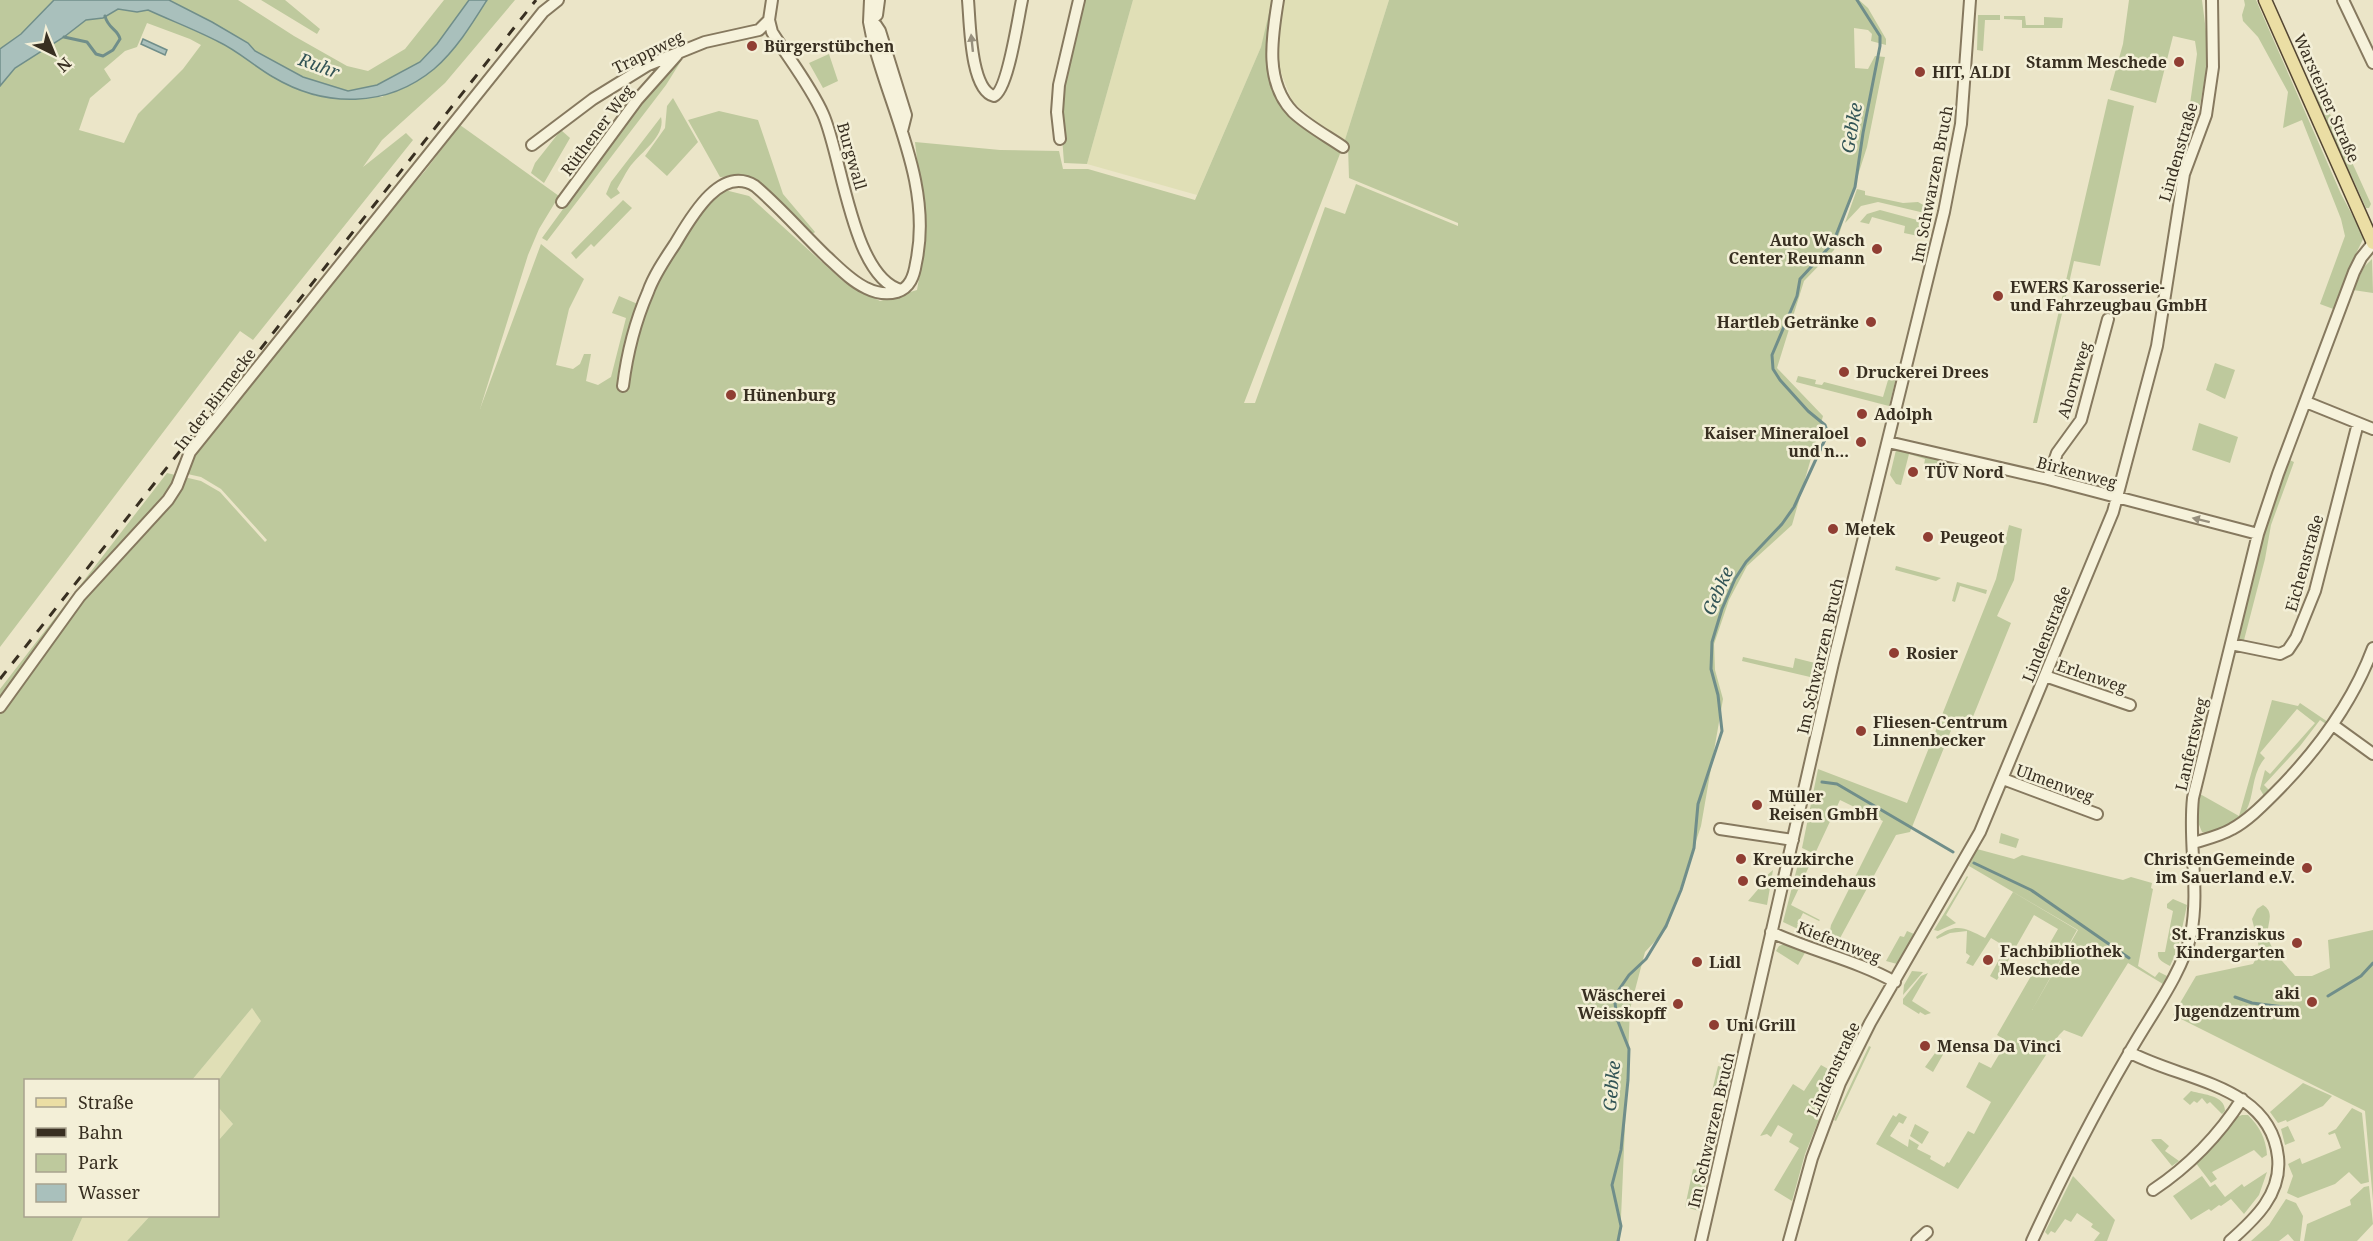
<svg xmlns="http://www.w3.org/2000/svg" width="2373" height="1241" viewBox="0 0 2373 1241" font-family="'Noto Serif',serif">
<rect width="100%" height="100%" fill="#ebe5c8"/>
<!-- farmland -->
<path fill="#e0dfb6" d="M 1133,0 L 1275,0 L 1261,47 L 1197,195 L 1087,164 Z
M 1283,0 L 1389,0 L 1343,146 L 1292,101 L 1280,70 L 1278,48 Z
M 252,1008 L 262,1020 L 218,1081 L 192,1080 Z
M 218,1107 L 233,1124 L 218,1141 Z
M 83,1216 L 150,1216 L 127,1241 L 72,1241 Z"/>
<!-- green -->
<path fill="#bec99d" fill-rule="evenodd" d="M 0,0 L 54,0 L 21,34 L 0,49 Z
M 169,0 L 238,0 L 294,36 L 347,66 L 368,71 L 405,49 L 444,0 L 469,0 L 437,44 L 420,62 L 377,85 L 348,91 L 303,77 L 255,51 L 248,43 L 212,22 Z
M 261,0 L 285,0 L 320,29 L 317,34 Z
M 487,0 L 515,0 L 445,83 L 382,140 L 363,167 L 406,133 L 413,140 L 253,340 L 240,331 L 0,647 L 0,86 L 2,83 L 15,68 L 64,37 L 86,20 L 103,18 L 118,9 L 137,12 L 148,10 L 220,42 L 316,96 L 382,97 L 462,38 ZM 147,23 L 190,39 L 201,45 L 183,69 L 138,114 L 124,143 L 79,130 L 90,98 L 111,80 L 104,69 L 125,51 L 137,47 Z
M 1082,0 L 1133,0 L 1087,164 L 1064,163 L 1059,97 Z
M 1272,0 L 1283,0 C 1277,33 1274,70 1291,100 C 1298,112 1331,135 1343,146 L 1389,0 L 1859,0 L 1868,8 L 1886,39 L 1886,45 L 1871,41 L 1872,34 L 1868,30 L 1854,28 L 1855,68 L 1868,69 L 1875,56 L 1885,57 L 1867,147 L 1834,250 L 1804,281 L 1777,368 L 1823,416 L 1792,525 L 1747,566 L 1729,600 L 1714,644 L 1715,670 L 1723,699 L 1701,826 L 1667,928 L 1645,952 L 1630,1009 L 1620,1241 L 127,1241 L 150,1216 L 218,1216 L 218,1141 L 233,1124 L 218,1107 L 218,1081 L 261,1021 L 252,1008 L 192,1080 L 26,1080 L 26,1216 L 83,1216 L 72,1241 L 0,1241 L 0,689 L 167,473 L 201,481 L 220,492 L 265,542 L 267,540 L 221,489 L 201,477 L 183,473 L 190,455 L 324,288 L 425,171 L 460,125 L 559,196 L 539,229 L 528,255 L 480,409 L 541,244 L 584,279 L 569,309 L 556,365 L 573,369 L 580,364 L 584,354 L 591,354 L 586,381 L 598,385 L 611,377 L 626,318 L 612,313 L 619,296 L 647,308 C 660,271 694,215 725,190 L 749,196 L 845,283 L 880,301 L 917,290 L 923,256 L 925,226 L 915,142 L 1000,150 L 1059,151 L 1063,169 L 1088,169 L 1195,200 L 1261,47 ZM 1343,146 L 1348,146 L 1349,178 L 1458,223 L 1458,226 L 1356,184 L 1345,214 L 1325,207 L 1255,403 L 1244,403 Z
M 2129,0 L 2202,0 L 2209,55 L 2200,105 L 2190,104 L 2197,54 L 2195,41 L 2173,36 L 2156,103 L 2110,90 L 2123,44 Z
M 2244,0 L 2256,0 L 2341,194 L 2364,237 L 2351,264 L 2336,310 L 2320,304 L 2345,236 L 2341,219 L 2302,120 L 2283,128 L 2288,92 L 2258,37 L 2243,21 L 2242,15 L 2245,5 Z
M 1978,15 L 2000,15 L 2000,20 L 1985,20 L 1983,51 L 1977,50 Z
M 2004,16 L 2025,16 L 2026,25 L 2044,25 L 2044,17 L 2063,18 L 2062,28 L 2022,28 L 2022,20 L 2004,19 Z
M 829,54 L 838,81 L 823,88 L 809,63 Z
M 677,59 L 681,61 L 666,85 L 547,241 L 542,238 L 637,107 Z
M 2311,84 L 2317,87 L 2320,92 L 2371,204 L 2369,208 L 2366,208 L 2351,175 L 2343,162 Z
M 673,98 L 698,142 L 667,176 L 645,156 L 665,128 L 667,106 Z
M 2108,99 L 2134,106 L 2100,266 L 2074,261 L 2037,423 L 2033,423 Z
M 719,111 L 758,120 L 783,194 L 815,232 L 809,237 L 757,183 L 744,176 L 720,177 L 688,120 Z
M 661,117 C 666,137 639,153 629,168 C 625,174 621,182 617,189 L 620,193 L 611,199 L 606,194 L 611,182 Z
M 561,130 L 570,138 L 544,183 L 531,173 L 535,163 Z
M 1857,189 L 1865,191 L 1865,195 L 1903,203 L 1918,202 L 1934,211 L 1933,215 L 1878,202 L 1861,206 L 1845,223 Z
M 623,200 L 632,208 L 594,247 L 591,244 L 576,259 L 571,253 Z
M 1880,210 L 1932,224 L 1928,238 L 1904,233 L 1905,226 L 1872,217 L 1869,224 L 1860,222 L 1867,214 Z
M 2372,259 L 2373,293 L 2353,290 L 2364,267 Z
M 2215,363 L 2235,370 L 2225,399 L 2206,390 Z
M 1891,370 L 1897,374 L 1889,406 L 1796,382 L 1798,376 L 1816,380 L 1815,384 L 1822,385 L 1824,382 L 1883,397 Z
M 2199,423 L 2238,437 L 2230,463 L 2192,450 Z
M 1901,449 L 1984,470 L 1983,474 L 1942,463 L 1940,469 L 1924,465 L 1925,459 L 1909,454 L 1901,485 L 1896,484 L 1890,475 L 1896,450 Z
M 2287,459 L 2294,462 L 2271,525 L 2265,559 L 2243,644 L 2234,642 L 2261,533 Z
M 2009,525 L 2022,529 L 2014,580 L 1997,616 L 2011,623 L 1970,724 L 1956,718 L 1910,832 L 1896,835 L 1839,940 L 1829,936 L 1831,925 L 1883,821 L 1840,800 L 1791,905 L 1820,920 L 1819,921 L 1803,913 L 1797,925 L 1802,927 L 1800,930 L 1783,922 L 1799,860 L 1810,864 L 1815,854 L 1802,848 L 1818,769 L 1907,803 L 1996,579 Z
M 1896,566 L 1941,578 L 1936,581 L 1895,570 Z
M 1957,582 L 1987,590 L 1986,594 L 1960,586 L 1955,602 L 1952,601 Z
M 1819,650 L 1829,652 L 1823,680 L 1742,661 L 1743,657 L 1793,668 L 1795,658 L 1815,663 Z
M 2272,700 L 2298,706 L 2300,703 L 2328,722 L 2326,724 L 2320,720 L 2300,746 L 2264,785 L 2269,790 L 2264,796 L 2260,789 L 2265,770 L 2270,774 L 2315,723 L 2297,709 L 2260,753 L 2265,758 C 2251,774 2255,794 2246,811 C 2240,822 2221,828 2211,834 L 2202,832 L 2197,820 L 2200,794 L 2239,816 Z
M 2001,833 L 2019,839 L 2016,848 L 1999,843 Z
M 1977,849 L 2014,859 L 2022,855 L 2123,880 L 2131,877 L 2152,883 L 2151,888 L 2153,889 L 2138,966 L 2155,977 L 2159,972 L 2167,976 L 2163,984 L 2128,963 L 2082,1037 L 2064,1030 L 2059,1035 L 1958,1189 L 1876,1144 L 1893,1115 L 1896,1117 L 1899,1113 L 1907,1117 L 1903,1124 L 1899,1122 L 1890,1136 L 1908,1147 L 1909,1139 L 1919,1145 L 1917,1149 L 1931,1156 L 1930,1159 L 1944,1167 L 1947,1162 L 1949,1163 L 1968,1131 L 1974,1134 L 1991,1102 L 1966,1087 L 1979,1062 L 1991,1068 L 2007,1041 L 1997,1035 L 2058,929 L 2034,915 L 1997,980 L 1990,976 L 2006,947 L 1991,938 L 1973,966 L 1966,963 L 1970,956 L 1966,953 L 1967,931 L 1950,933 L 1937,939 L 1936,937 C 1956,922 1966,928 1985,938 L 2013,892 L 2077,930 L 2032,1010 L 2078,930 L 1969,866 Z
M 1773,870 L 1767,905 L 1748,901 L 1760,887 L 1757,884 Z
M 1967,876 L 1968,877 L 1946,915 L 1956,923 L 1938,931 L 1934,930 Z
M 2173,899 L 2187,905 L 2178,948 L 2170,966 C 2163,962 2157,960 2158,952 L 2165,952 L 2173,911 L 2167,908 L 2167,904 Z
M 2263,905 C 2276,913 2266,924 2268,936 C 2270,951 2286,964 2295,976 L 2312,976 L 2330,968 L 2328,940 L 2373,930 L 2373,1201 L 2365,1111 L 2173,1015 L 2196,976 L 2253,964 L 2260,951 L 2252,919 L 2257,909 Z
M 1907,931 L 1914,934 L 1897,964 L 1886,961 L 1900,936 L 1904,937 Z
M 1787,943 L 1806,951 L 1798,965 L 1776,951 L 1779,946 Z
M 1912,971 L 1923,972 L 1903,995 L 1904,985 Z
M 1928,973 L 1912,1001 L 1931,1013 L 1925,1015 L 1920,1012 L 1919,1014 L 1903,1004 L 1903,999 L 1921,976 Z
M 1869,1046 L 1871,1047 L 1836,1121 L 1834,1120 Z
M 1938,1049 L 1945,1051 L 1933,1072 L 1925,1067 Z
M 1821,1065 L 1837,1074 L 1805,1154 L 1792,1201 L 1774,1190 L 1799,1148 L 1789,1142 L 1793,1134 L 1778,1125 L 1771,1137 L 1767,1134 L 1760,1136 L 1793,1084 L 1804,1091 Z
M 1718,1066 L 1731,1069 L 1726,1095 L 1712,1091 Z
M 2303,1083 L 2332,1096 L 2323,1106 L 2287,1122 L 2286,1120 L 2278,1123 L 2270,1112 Z
M 2191,1091 C 2204,1095 2225,1095 2225,1111 L 2222,1114 L 2210,1102 L 2207,1104 L 2202,1098 L 2197,1103 L 2194,1101 L 2190,1105 L 2183,1099 Z
M 1720,1104 L 1723,1105 L 1710,1160 L 1703,1159 L 1710,1129 L 1714,1129 Z
M 2352,1108 L 2362,1113 L 2369,1182 L 2361,1184 L 2349,1172 L 2335,1184 L 2298,1198 L 2287,1193 L 2293,1176 L 2288,1164 L 2300,1158 L 2302,1164 L 2341,1148 L 2335,1133 L 2329,1135 L 2328,1133 L 2336,1129 Z
M 2242,1115 L 2248,1115 C 2259,1126 2266,1138 2267,1155 L 2262,1158 L 2254,1150 L 2212,1172 L 2217,1179 L 2211,1183 L 2195,1162 L 2237,1117 Z
M 1915,1124 L 1929,1132 L 1922,1144 L 1910,1136 Z
M 2288,1126 L 2295,1141 L 2285,1145 L 2281,1129 Z
M 2153,1139 L 2161,1139 L 2169,1146 L 2165,1151 L 2179,1161 L 2172,1166 L 2151,1140 Z
M 1693,1169 L 1708,1173 L 1699,1211 L 1685,1207 Z
M 2267,1172 L 2259,1195 L 2244,1214 L 2231,1199 L 2221,1206 L 2219,1205 L 2211,1211 L 2209,1209 L 2191,1220 L 2173,1196 L 2202,1176 L 2210,1187 L 2215,1184 L 2225,1197 L 2242,1184 L 2244,1187 Z
M 2073,1176 L 2115,1220 L 2107,1241 L 2094,1241 L 2100,1233 L 2091,1227 L 2093,1224 L 2077,1213 L 2071,1222 L 2065,1219 L 2055,1233 L 2051,1231 L 2048,1235 L 2045,1232 Z
M 2369,1186 L 2373,1224 L 2357,1241 L 2304,1241 L 2307,1224 L 2351,1205 L 2350,1200 L 2364,1187 Z
M 2286,1199 L 2296,1203 L 2303,1216 L 2300,1241 L 2294,1241 L 2288,1234 L 2279,1241 L 2251,1241 L 2269,1225 Z"/>
<!-- water -->
<path fill="#a9c0bc" stroke="#708e8a" stroke-width="1.5" d="M 54,0 L 169,0 L 212,22 L 248,43 L 255,51 L 303,77 L 348,91 L 377,85 L 420,62 L 437,44 L 469,0 L 487,0 C 472,24 456,50 434,69 C 387,108 325,108 273,77 C 254,66 238,51 219,42 C 196,30 172,21 148,10 L 137,12 L 118,9 L 103,18 L 86,20 L 64,37 L 15,68 L 0,86 L 0,49 L 21,34 Z
M 143,39 L 167,50 L 165,55 L 141,44 Z"/>
<g fill="none" stroke-linecap="round" stroke-linejoin="round">
<!-- stream -->
<path stroke="#708e8a" stroke-width="3" d="M 64,37 L 87,42 L 96,54 L 103,56 L 113,50 L 120,39 C 118,29 108,29 105,16
M 1822,782 L 1837,784 L 1953,852
M 1974,863 L 2031,890 L 2129,958
M 2328,996 L 2361,976 L 2373,963
M 2235,997 L 2252,1003 L 2293,1008
M 1618,1241 L 1621,1226 L 1612,1185 L 1621,1150 L 1628,1080 L 1629,1049 L 1617,1019 L 1615,1003 L 1618,991 L 1629,975 L 1646,959 L 1666,926 L 1681,890 L 1694,848 L 1698,804 L 1722,731 L 1718,695 L 1711,669 L 1712,642 L 1722,609 L 1735,579 L 1746,562 L 1782,524 L 1794,507 L 1828,433 L 1825,425 L 1808,411 L 1780,380 L 1773,369 L 1772,355 L 1797,296 L 1800,279 L 1833,243 L 1855,187 L 1863,133 L 1880,46 L 1880,36 L 1857,0"/>
<defs>
<path id="minor" d="M 879,0 L 877,15 L 869,22 L 876,25 L 880,31 L 906,115 L 902,131
M 968,0 C 970,21 970,90 994,96 C 1008,90 1018,18 1022,0
M 1278,0 C 1272,37 1264,82 1293,112 C 1308,126 1327,136 1343,147
M 2343,0 L 2373,63
M 769,20 L 772,32 C 789,59 810,85 823,114 C 842,156 852,277 901,290
M 1060,139 L 1057,112 L 1059,85 L 1079,0
M 532,145 L 593,99 L 648,65 L 705,42 L 759,30 L 769,20 L 772,0
M 562,202 L 637,100 L 677,55
M 623,386 C 627,354 635,322 648,292 C 654,275 665,259 675,244 C 690,219 720,164 755,186 C 781,208 803,234 827,257 C 839,268 851,281 866,288 C 876,293 886,295 897,292 C 910,288 914,276 916,263 C 933,185 890,110 872,37 L 869,22 L 870,0
M 2306,402 L 2373,429
M 1888,442 L 2048,479 L 2258,534
M 2048,479 L 2057,453 L 2081,420 L 2108,319
M 2231,644 L 2280,654 L 2288,650 L 2296,638 L 2315,591 L 2358,423
M 2045,676 L 2130,705
M 0,707 L 80,596 L 168,500 L 177,486 L 190,452 L 543,12 L 558,0
M 2333,725 L 2373,754
M 2003,779 L 2097,814
M 1720,829 L 1793,840
M 2193,843 C 2206,839 2220,836 2232,829 C 2247,821 2261,807 2274,794 C 2316,752 2352,704 2373,648
M 1771,932 C 1811,951 1856,960 1895,982
M 2129,1052 C 2182,1081 2270,1084 2278,1157 C 2282,1194 2255,1219 2230,1241
M 2153,1190 C 2189,1166 2219,1135 2242,1099
M 1701,1241 L 1833,663 L 1944,212 L 1961,124 L 1970,0
M 1789,1241 L 1812,1158 L 1840,1083 L 1870,1023 L 1980,832 L 2113,512 L 2157,346 L 2184,174 L 2206,115 L 2213,67 L 2212,0
M 1917,1241 L 1927,1232
M 2032,1241 C 2061,1178 2093,1115 2128,1055 C 2148,1018 2182,975 2191,934 C 2200,889 2188,843 2193,798 L 2258,534 L 2278,474 L 2354,272 L 2361,258 L 2373,243"/>
<path id="major" d="M 2265,0 L 2373,243"/>
</defs>
<!-- minor casing -->
<use href="#minor" stroke="#86795f" stroke-width="14"/>
<!-- major casing -->
<use href="#major" stroke="#544632" stroke-width="15"/>
<!-- minor -->
<use href="#minor" stroke="#f6f2db" stroke-width="10"/>
<!-- major -->
<use href="#major" stroke="#ebdea4" stroke-width="12"/>
<!-- rail -->
<path stroke="#382f21" stroke-width="3" stroke-dasharray="10 10" stroke-linecap="butt" d="M 0,679 L 536,0"/>
</g>
<!-- one-way arrows -->
<defs><path id="oneway-solid" d="M-6-.8H1V-3.2L6.5 0L1 3.2V.8H-6Z" transform="scale(1.5)"/></defs>
<g fill="#97907e">
<use href="#oneway-solid" transform="translate(972 43) rotate(-96)"/>
<use href="#oneway-solid" transform="translate(2201 520) rotate(-166)"/>
</g>
<!-- markers -->
<g fill="#903e33" stroke="#f3efd7" stroke-width="2">
<circle cx="752" cy="46" r="6"/>
<circle cx="2179" cy="62" r="6"/>
<circle cx="1920" cy="72" r="6"/>
<circle cx="1877" cy="249" r="6"/>
<circle cx="1998" cy="296" r="6"/>
<circle cx="1871" cy="322" r="6"/>
<circle cx="1844" cy="372" r="6"/>
<circle cx="731" cy="395" r="6"/>
<circle cx="1862" cy="414" r="6"/>
<circle cx="1861" cy="442" r="6"/>
<circle cx="1913" cy="472" r="6"/>
<circle cx="1833" cy="529" r="6"/>
<circle cx="1928" cy="537" r="6"/>
<circle cx="1894" cy="653" r="6"/>
<circle cx="1861" cy="731" r="6"/>
<circle cx="1757" cy="805" r="6"/>
<circle cx="1741" cy="859" r="6"/>
<circle cx="2307" cy="868" r="6"/>
<circle cx="1743" cy="881" r="6"/>
<circle cx="2297" cy="943" r="6"/>
<circle cx="1988" cy="960" r="6"/>
<circle cx="1697" cy="962" r="6"/>
<circle cx="2312" cy="1002" r="6"/>
<circle cx="1678" cy="1004" r="6"/>
<circle cx="1714" cy="1025" r="6"/>
<circle cx="1925" cy="1046" r="6"/>
</g>
<g text-anchor="middle" stroke-width="5" stroke-linejoin="round" paint-order="stroke">
<!-- poi labels -->
<g font-size="16" font-weight="bold" fill="#382f21" stroke="#f3efd7" text-anchor="start">
<text x="764" y="52">Bürgerstübchen</text>
<text x="2167" y="68" text-anchor="end">Stamm Meschede</text>
<text x="1932" y="78">HIT, ALDI</text>
<text x="1865" y="246" text-anchor="end">Auto Wasch<tspan x="1865" dy="18">Center Reumann</tspan></text>
<text x="2010" y="293">EWERS Karosserie-<tspan x="2010" dy="18">und Fahrzeugbau GmbH</tspan></text>
<text x="1859" y="328" text-anchor="end">Hartleb Getränke</text>
<text x="1856" y="378">Druckerei Drees</text>
<text x="743" y="401">Hünenburg</text>
<text x="1874" y="420">Adolph</text>
<text x="1849" y="439" text-anchor="end">Kaiser Mineraloel<tspan x="1849" dy="18">und n...</tspan></text>
<text x="1925" y="478">TÜV Nord</text>
<text x="1845" y="535">Metek</text>
<text x="1940" y="543">Peugeot</text>
<text x="1906" y="659">Rosier</text>
<text x="1873" y="728">Fliesen-Centrum<tspan x="1873" dy="18">Linnenbecker</tspan></text>
<text x="1769" y="802">Müller<tspan x="1769" dy="18">Reisen GmbH</tspan></text>
<text x="1753" y="865">Kreuzkirche</text>
<text x="2295" y="865" text-anchor="end">ChristenGemeinde<tspan x="2295" dy="18">im Sauerland e.V.</tspan></text>
<text x="1755" y="887">Gemeindehaus</text>
<text x="2285" y="940" text-anchor="end">St. Franziskus<tspan x="2285" dy="18">Kindergarten</tspan></text>
<text x="2000" y="957">Fachbibliothek<tspan x="2000" dy="18">Meschede</tspan></text>
<text x="1709" y="968">Lidl</text>
<text x="2300" y="999" text-anchor="end">aki<tspan x="2300" dy="18">Jugendzentrum</tspan></text>
<text x="1666" y="1001" text-anchor="end">Wäscherei<tspan x="1666" dy="18">Weisskopff</tspan></text>
<text x="1726" y="1031">Uni Grill</text>
<text x="1937" y="1052">Mensa Da Vinci</text>
</g>
<!-- street labels -->
<g font-size="16" fill="#382f21" stroke="#f3efd7">
<text transform="translate(648 52) rotate(-26)" y="6">Trappweg</text>
<text transform="translate(2327 98) rotate(66)" y="6">Warsteiner Straße</text>
<text transform="translate(597 130) rotate(-53)" y="6">Rüthener Weg</text>
<text transform="translate(2178 152) rotate(-74)" y="6">Lindenstraße</text>
<text transform="translate(852 156) rotate(74)" y="6">Burgwall</text>
<text transform="translate(1932 184) rotate(-79)" y="6">Im Schwarzen Bruch</text>
<text transform="translate(2074 380) rotate(-73)" y="6">Ahornweg</text>
<text transform="translate(215 399) rotate(-53)" y="6">In der Birmecke</text>
<text transform="translate(2077 472) rotate(15)" y="6">Birkenweg</text>
<text transform="translate(2304 563) rotate(-74)" y="6">Eichenstraße</text>
<text transform="translate(2046 634) rotate(-68)" y="6">Lindenstraße</text>
<text transform="translate(1820 656) rotate(-77)" y="6">Im Schwarzen Bruch</text>
<text transform="translate(2092 676) rotate(19)" y="6">Erlenweg</text>
<text transform="translate(2191 744) rotate(-77)" y="6">Lanfertsweg</text>
<text transform="translate(2055 783) rotate(20)" y="6">Ulmenweg</text>
<text transform="translate(1839 942) rotate(21)" y="6">Kiefernweg</text>
<text transform="translate(1833 1069) rotate(-65)" y="6">Lindenstraße</text>
<text transform="translate(1711 1130) rotate(-77)" y="6">Im Schwarzen Bruch</text>
</g>
<!-- water labels -->
<g font-size="18" font-style="italic" fill="#325456" stroke="#f3efd7">
<text transform="translate(319 66) rotate(20)" y="6">Ruhr</text>
<text transform="translate(1852 128) rotate(-80)" y="6">Gebke</text>
<text transform="translate(1718 591) rotate(-66)" y="6">Gebke</text>
<text transform="translate(1612 1086) rotate(-85)" y="6">Gebke</text>
</g>
</g>
<!-- legend -->
<rect x="24" y="1079" width="195" height="138" fill="#f3efd7" stroke="#a8a28e" stroke-width="1.5"/>
<rect x="36" y="1098" width="30" height="9" fill="#ebdea4" stroke="#a8a28e" stroke-width="1.5"/>
<text x="78" y="1109" font-size="18" fill="#382f21">Straße</text>
<rect x="36" y="1128" width="30" height="9" fill="#382f21" stroke="#a8a28e" stroke-width="1.5"/>
<text x="78" y="1139" font-size="18" fill="#382f21">Bahn</text>
<rect x="36" y="1154" width="30" height="18" fill="#bec99d" stroke="#a8a28e" stroke-width="1.5"/>
<text x="78" y="1169" font-size="18" fill="#382f21">Park</text>
<rect x="36" y="1184" width="30" height="18" fill="#a9c0bc" stroke="#a8a28e" stroke-width="1.5"/>
<text x="78" y="1199" font-size="18" fill="#382f21">Wasser</text>
<!-- north arrow -->
<g transform="translate(54 54) rotate(137)" stroke="#f3efd7" stroke-width="4.5" paint-order="stroke">
<path d="M0-4.5L10 22L0 15L-10 22Z" fill="#382f21"/>
<text y="-9" font-size="16" font-weight="bold" text-anchor="middle" fill="#382f21">N</text>
</g>
</svg>
